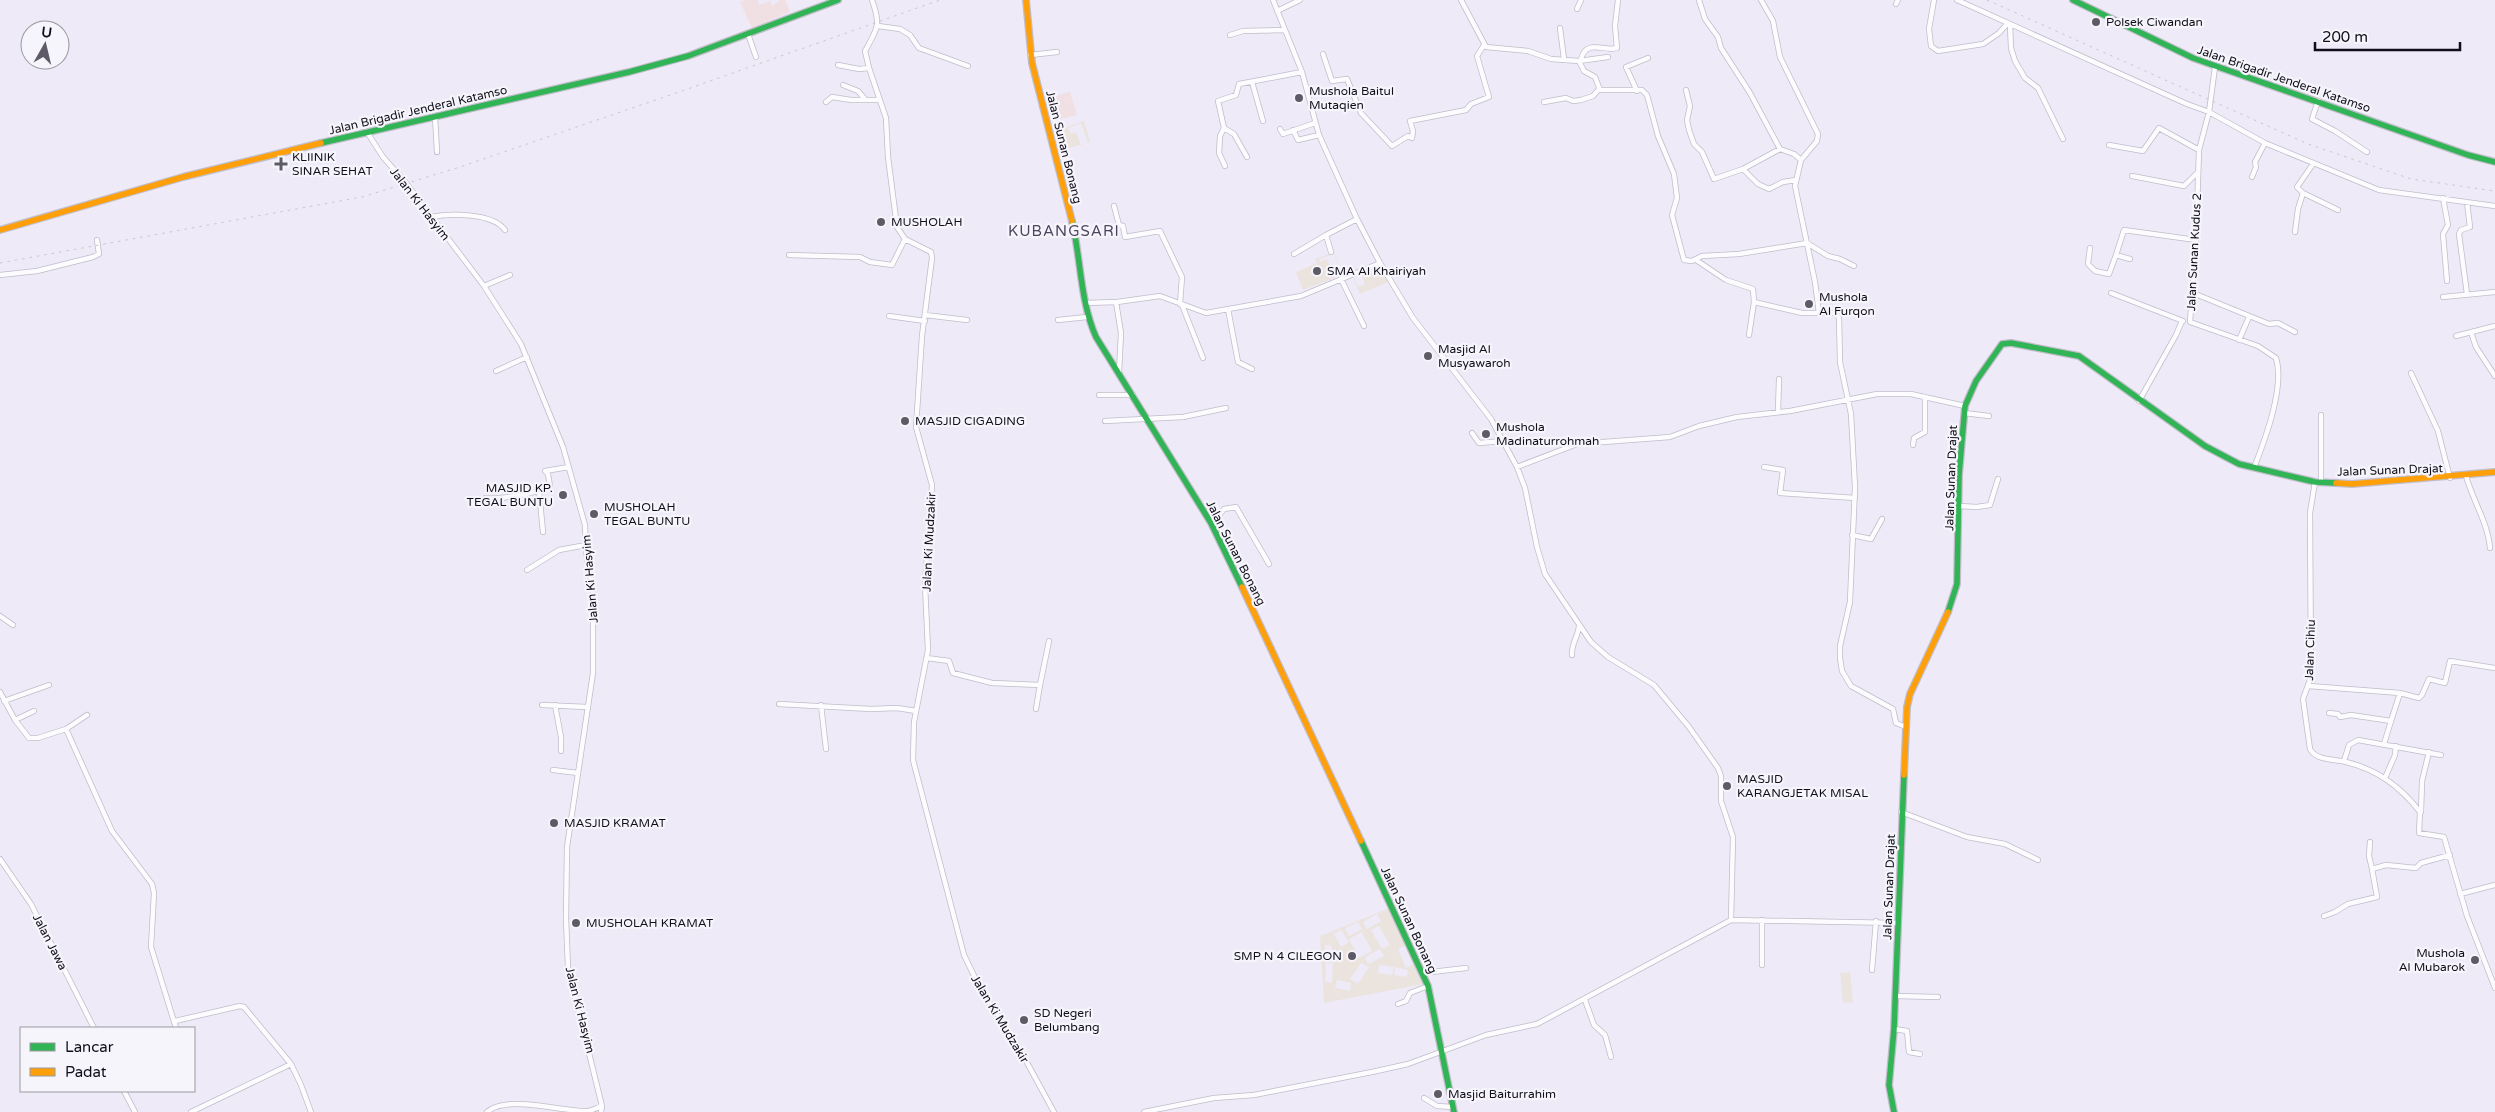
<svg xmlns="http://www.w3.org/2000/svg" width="2495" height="1112" viewBox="0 0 2495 1112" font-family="'Varela Round',sans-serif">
<rect width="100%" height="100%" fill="#eeeaf8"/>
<!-- commercial -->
<path fill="#f0e0e4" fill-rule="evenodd" d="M 745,0 L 758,0 L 759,5 L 773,0 L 770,2 L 772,6 L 780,0 L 785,0 L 790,12 L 752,28 L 740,2 Z
M 1070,92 L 1077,115 L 1049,122 L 1044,99 ZM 1049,99 L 1054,119 L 1050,121 L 1044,100 Z"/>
<!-- education -->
<path fill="#ebe3de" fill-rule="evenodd" d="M 1084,121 L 1090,142 L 1057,151 L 1053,132 ZM 1081,123 L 1088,142 L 1081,145 L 1076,132 L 1071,134 L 1068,128 ZM 1062,131 L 1067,148 L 1059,150 L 1055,133 Z
M 1334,252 L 1342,275 L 1303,290 L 1296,272 L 1317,263 L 1315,259 ZM 1334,254 L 1341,273 L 1330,277 L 1327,271 L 1331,269 L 1327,259 L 1320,262 L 1319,259 Z
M 1378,264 L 1388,282 L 1360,294 L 1352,274 ZM 1374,266 L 1376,271 L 1362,277 L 1365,284 L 1358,287 L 1353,274 Z
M 1390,908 L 1423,984 L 1324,1003 L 1320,936 ZM 1377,914 L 1381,921 L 1367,929 L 1363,922 ZM 1358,922 L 1362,929 L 1349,936 L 1345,928 ZM 1379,926 L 1390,945 L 1382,949 L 1371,930 ZM 1341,930 L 1349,942 L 1341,947 L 1334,934 ZM 1362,932 L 1372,951 L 1359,958 L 1349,939 ZM 1325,945 L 1332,946 L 1332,959 L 1324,958 ZM 1405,946 L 1413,965 L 1406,968 L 1398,949 ZM 1380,949 L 1384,956 L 1368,964 L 1365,957 ZM 1326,963 L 1333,963 L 1332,983 L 1325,982 ZM 1361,963 L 1369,967 L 1358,984 L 1350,979 ZM 1379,965 L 1394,967 L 1392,975 L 1378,973 ZM 1395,967 L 1408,970 L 1407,977 L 1394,975 ZM 1337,980 L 1351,983 L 1350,991 L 1335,988 Z
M 1850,972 L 1853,1002 L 1843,1003 L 1840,973 Z"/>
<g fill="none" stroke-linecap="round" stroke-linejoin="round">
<defs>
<path id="street" d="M 872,0 C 881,25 878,28 865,51 L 869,68 L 886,118 L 888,157 L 897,227 L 905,239 L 931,252 L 932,258 L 922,336 L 916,427 L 932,485 L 925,585 L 928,650 L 914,722 L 913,760 L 964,955 L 980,988 L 1019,1048 L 1054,1112
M 1273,0 L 1302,72 L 1319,135 L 1357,219 L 1380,263 L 1413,318 L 1491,419 L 1517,467 L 1525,488 L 1537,547 L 1545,574 L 1591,642 L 1608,657 L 1654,685 L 1689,727 L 1718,768 L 1721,776 L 1721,801 L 1733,837 L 1731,920
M 1461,0 L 1486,47 L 1528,51 L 1551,59 L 1579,61 L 1608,57
M 1699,0 L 1705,19 L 1718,37 L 1721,48 L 1750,93 L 1780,149 L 1794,154 L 1801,160 L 1795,186 L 1815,282 L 1819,313 L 1836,313 L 1839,318 L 1840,362 L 1851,414 L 1855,487 L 1850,602 L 1840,646 L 1840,658 L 1842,671 L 1851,686 L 1893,709 L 1896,723 L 1906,727
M 1761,0 L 1773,21 L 1780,57 L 1818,134 L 1817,141 L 1801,160
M 1934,0 L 1929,29 L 1931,46 L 1938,51 L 1983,44 L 1999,33 L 2007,24
M 1957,0 L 2187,104 L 2209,112 L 2265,143 L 2379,190 L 2495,206
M 1896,4 L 1898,0
M 1577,9 L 1581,0
M 1277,11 L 1300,0
M 2010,25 L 2011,48 L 2015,61 L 2025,78 L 2038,88 L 2063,139
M 878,26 L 900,29 L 910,35 L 919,48 L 968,66
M 1560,28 L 1564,59
M 748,34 L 756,57
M 1230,35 L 1243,31 L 1285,30
M 1323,54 L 1332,81 L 1347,79 L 1361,113 L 1392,146 L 1408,136 L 1412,138 L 1413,131 L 1410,121 L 1466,110 L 1471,104 L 1489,97 L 1477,56 L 1484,45
M 1030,55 L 1057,52
M 1581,59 C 1587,38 1604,52 1617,48 L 1615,26 L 1618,0
M 1579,61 L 1584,71 L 1595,77 L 1600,90 L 1642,90 L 1647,95 L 1658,136 L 1674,174 L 1677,198 L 1672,215 L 1684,260 L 1692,261 L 1702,256 L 1739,254 L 1807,243 L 1828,256 L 1840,259 L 1854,266
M 838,65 L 859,69 L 869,68
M 2215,67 L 2209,112 L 2199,150 L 2196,240 L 2190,322 L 2258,346 L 2276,358 C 2285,387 2265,440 2254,468
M 1252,82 L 1263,121
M 843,85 L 858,91 L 864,98
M 1686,90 L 1690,106 L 1687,120 L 1689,130 L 1694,144 L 1702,152 L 1714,179 L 1743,169 L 1780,149
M 1637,91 L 1626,67 L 1648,58
M 2318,101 L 2312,119 L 2335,131 L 2367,152
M 826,102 L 832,97 L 851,100 L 880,100
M 1544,102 L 1566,98 L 1573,101 L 1581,100 L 1593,96 L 1599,89
M 435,116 L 437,152
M 1224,128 L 1234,134 L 1247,157
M 1280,129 L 1283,134 L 1315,123
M 1293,130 L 1298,140 L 1319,135
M 367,132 L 383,157 L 406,183 L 484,286 L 521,344 L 563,447 L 585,525 L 586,552 L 593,592 L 593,673 L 567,847 L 566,918 L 568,968 L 602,1106 L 601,1112
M 2109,145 L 2143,151 L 2159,128 L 2199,150
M 1225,166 L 1219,153 L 1220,136 L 1224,128 L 1218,101 L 1236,95 L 1239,84 L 1302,72
M 1743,169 L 1758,184 L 1769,189 L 1783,182 L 1796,180
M 2132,176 L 2184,186 L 2198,172
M 2252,177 L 2256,167 L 2255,162 L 2265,143
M 2303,193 L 2338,210
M 2443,198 L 2448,225 L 2443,234 L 2447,281
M 2467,202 L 2470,227 L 2461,230 L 2459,234 L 2467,294
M 1114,206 L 1119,225 L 1123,226 L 1125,237 L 1160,231 L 1182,277 L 1180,304
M 431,217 C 451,213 493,213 505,230
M 2295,232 L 2298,209 L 2303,193 L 2297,187 L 2313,164
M 2090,248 L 2088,264 L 2095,271 L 2109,274 L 2116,255
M 1331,252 L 1326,235 L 1357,219
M 1294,254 L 1326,235
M 789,255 L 860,257 L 870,262 L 892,265 L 905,239
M 2130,259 L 2116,255 L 2124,230 L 2196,240
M 1696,260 L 1726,280 L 1753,289 L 1754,302 L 1802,313 L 1819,313
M 0,275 L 37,271 L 93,257 L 99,254 L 97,240
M 1341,279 L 1364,326
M 484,286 L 510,275
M 2111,293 L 2183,321
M 2193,293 L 2269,324 L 2278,323 L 2295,332
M 2443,297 L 2495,292
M 1116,302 L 1121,333 L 1119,372
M 1085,303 L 1117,302 L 1160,296 L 1206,313 L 1301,296 L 1380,263
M 1182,305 L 1203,358
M 1228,309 L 1238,362 L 1252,369
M 925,315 L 967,320
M 889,316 L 925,321
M 1058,320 L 1087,317
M 2471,332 L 2476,347 L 2495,376
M 1749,335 L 1754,302
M 2456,336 L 2495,326
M 2239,340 L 2249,317
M 496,371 L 527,357
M 2411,373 L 2438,431 L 2450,478
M 1099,395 L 1133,395
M 2139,401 L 2176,335 L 2182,321
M 1778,412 L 1779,379
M 1964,413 L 1989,416
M 2321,415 L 2321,482
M 1105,421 L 1183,417 L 1226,408
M 1472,433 L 1479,443 L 1503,441
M 1913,445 L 1914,438 L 1925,432 L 1925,397
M 1517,467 L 1577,444 L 1670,437 L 1699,426 L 1737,417 L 1790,411 L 1877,394 L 1911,394 L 1965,406
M 1764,467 L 1783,470 L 1780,493 L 1855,498
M 2466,476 C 2473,501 2488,523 2490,548
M 2315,482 L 2310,513 L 2311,677 L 2303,699 L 2310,749 C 2316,761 2335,759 2346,762 C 2376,769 2401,787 2420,812 L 2419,833 L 2444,837 L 2467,916 L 2495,988
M 539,491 L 543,532
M 485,498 C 498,500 539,493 550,486 L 548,474 L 545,471 L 569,467
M 1959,506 L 1977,507 L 1990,505 L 1998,479
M 1212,524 L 1224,509 L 1236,507 L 1269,564
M 1852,535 L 1871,539 L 1882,519
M 527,570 L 559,550 L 586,545
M 0,616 L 13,625
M 1572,655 C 1571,644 1578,637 1579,626
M 927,658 L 949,661 L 953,673 L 992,683 L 1040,685 L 1049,641
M 2309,686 L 2400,693 L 2419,698 L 2422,695 L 2429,679 L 2445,683 L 2450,661 L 2495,668
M 0,692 L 15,720 L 29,738 L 38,738 L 66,729 L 112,831 L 152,884 L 154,893 L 151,947 L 176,1028
M 4,701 L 49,685
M 779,704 L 871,709 L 897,708 L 916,711
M 542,705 L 587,707
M 555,705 L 561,737 L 561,751
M 821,705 L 826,749
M 1036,709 L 1040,685
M 2329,713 L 2338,714 L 2340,717 L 2351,715 L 2391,721 L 2384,744
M 15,720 L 34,711
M 2391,721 L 2400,693
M 66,729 L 87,715
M 2344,761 L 2349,745 L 2358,740 L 2441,755
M 553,770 L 578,773
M 2385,778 L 2395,755 L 2396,746
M 1901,812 L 1967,837 L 2005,844 L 2038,860
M 2421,812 L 2422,781 L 2429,752
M 2370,842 L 2369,856 L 2372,869 L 2386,865 L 2416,868 L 2421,863 L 2450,855
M 0,859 L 31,904 L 94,1028
M 2460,894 L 2495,885
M 2324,916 L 2335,912 L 2348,904 L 2377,897 L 2372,869
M 1762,920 L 1762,965
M 1872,970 L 1876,921
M 1423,973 L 1466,968
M 1896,996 L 1938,997
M 1585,1000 L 1594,1025 L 1605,1035 L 1611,1057
M 1398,1004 L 1406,1001 L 1410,993 L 1428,986
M 175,1021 L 240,1006 L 244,1007 L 291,1064 L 301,1085 L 311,1112
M 1894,1029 L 1907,1031 L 1909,1052 L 1920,1054
M 124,1091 L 135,1112
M 1424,1098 L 1437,1106 L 1453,1107
M 191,1112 L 291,1064
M 487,1112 C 507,1094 562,1112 587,1111 C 592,1111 598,1107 602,1106
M 1144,1112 L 1214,1098 L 1254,1095 L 1372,1072 L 1408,1064 L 1486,1035 L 1537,1024 L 1731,920 L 1898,923"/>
<path id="fast" d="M 2073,0 L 2193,58 L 2468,155 L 2495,162
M 321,143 L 629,72 L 688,56 L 838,0
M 1072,221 C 1081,259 1080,301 1096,337 L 1211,523 L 1242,587
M 1948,612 L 1957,584 L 1959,475 L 1965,406 L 1976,381 L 2002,344 L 2011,343 L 2079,356 L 2205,446 L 2239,464 L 2315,482 L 2336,483
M 1361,841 L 1428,986 L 1454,1112
M 1894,1112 L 1889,1085 L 1894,1029 L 1904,775"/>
<path id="slow" d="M 1026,0 L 1032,63 L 1072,221
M 0,230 L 183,177 L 321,143
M 2336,483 L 2352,484 L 2495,472
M 1242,587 L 1361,841
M 1904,775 L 1907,707 L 1910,694 L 1948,612"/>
</defs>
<!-- street casing -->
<use href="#street" stroke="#c0bdc9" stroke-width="6"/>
<!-- fast casing -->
<use href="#fast" stroke="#c0bdc9" stroke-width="8"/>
<!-- slow casing -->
<use href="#slow" stroke="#c0bdc9" stroke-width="8"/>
<!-- street -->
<use href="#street" stroke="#fcfcfe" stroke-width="4.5"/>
<!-- fast -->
<use href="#fast" stroke="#30b455" stroke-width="5.5"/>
<!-- slow -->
<use href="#slow" stroke="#ff9f0a" stroke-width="5.5"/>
<!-- rail -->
<path stroke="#c9c7cc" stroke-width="1" stroke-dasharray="2.5 5" stroke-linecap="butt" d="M 1987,0 L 2308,144 L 2411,179 L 2495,191
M 0,263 L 362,197 L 460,167 L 679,92 L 940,0"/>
</g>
<!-- markers -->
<g fill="#5e5b67" stroke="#f6f5fb" stroke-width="2">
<circle cx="2096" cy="22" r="5"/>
<circle cx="1299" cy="98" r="5"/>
<path d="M278.5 156.5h5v5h5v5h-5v5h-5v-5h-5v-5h5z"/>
<circle cx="881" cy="222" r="5"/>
<circle cx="1317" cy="271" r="5"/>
<circle cx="1809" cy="304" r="5"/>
<circle cx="1428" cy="356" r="5"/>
<circle cx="905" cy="421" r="5"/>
<circle cx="1486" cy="434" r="5"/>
<circle cx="563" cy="495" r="5"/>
<circle cx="594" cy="514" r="5"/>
<circle cx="1727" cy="786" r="5"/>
<circle cx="554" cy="823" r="5"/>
<circle cx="576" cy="923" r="5"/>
<circle cx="1352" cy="956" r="5"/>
<circle cx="2475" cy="960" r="5"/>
<circle cx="1024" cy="1020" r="5"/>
<circle cx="1438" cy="1094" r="5"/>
</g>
<g text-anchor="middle" stroke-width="4.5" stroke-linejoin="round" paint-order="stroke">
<!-- poi labels -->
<g font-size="12" fill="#110e19" stroke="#f6f5fb" text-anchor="start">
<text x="2106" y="26">Polsek Ciwandan</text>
<text x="1309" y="95">Mushola Baitul<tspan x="1309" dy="14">Mutaqien</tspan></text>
<text x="292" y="161">KLIINIK<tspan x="292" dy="14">SINAR SEHAT</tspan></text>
<text x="891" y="226">MUSHOLAH</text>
<text x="1327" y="275">SMA Al Khairiyah</text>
<text x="1819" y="301">Mushola<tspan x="1819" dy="14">Al Furqon</tspan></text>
<text x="1438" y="353">Masjid Al<tspan x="1438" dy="14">Musyawaroh</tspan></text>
<text x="915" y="425">MASJID CIGADING</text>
<text x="1496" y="431">Mushola<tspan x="1496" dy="14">Madinaturrohmah</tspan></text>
<text x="553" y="492" text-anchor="end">MASJID KP.<tspan x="553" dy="14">TEGAL BUNTU</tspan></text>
<text x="604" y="511">MUSHOLAH<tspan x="604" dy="14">TEGAL BUNTU</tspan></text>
<text x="1737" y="783">MASJID<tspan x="1737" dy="14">KARANGJETAK MISAL</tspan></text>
<text x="564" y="827">MASJID KRAMAT</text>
<text x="586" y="927">MUSHOLAH KRAMAT</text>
<text x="2465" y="957" text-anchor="end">Mushola<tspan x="2465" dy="14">Al Mubarok</tspan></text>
<text x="1342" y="960" text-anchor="end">SMP N 4 CILEGON</text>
<text x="1034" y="1017">SD Negeri<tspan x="1034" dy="14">Belumbang</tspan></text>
<text x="1448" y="1098">Masjid Baiturrahim</text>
</g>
<!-- street labels -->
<g font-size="12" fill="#110e19" stroke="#f6f5fb">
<text transform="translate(2284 79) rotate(19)" y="4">Jalan Brigadir Jenderal Katamso</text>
<text transform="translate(418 110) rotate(-13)" y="4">Jalan Brigadir Jenderal Katamso</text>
<text transform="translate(1064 147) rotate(76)" y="4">Jalan Sunan Bonang</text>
<text transform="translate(420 204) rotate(52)" y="4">Jalan Ki Hasyim</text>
<text transform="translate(2194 252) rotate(-87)" y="4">Jalan Sunan Kudus 2</text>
<text transform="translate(2390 470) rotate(-2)" y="4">Jalan Sunan Drajat</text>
<text transform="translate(1951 478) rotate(-88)" y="4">Jalan Sunan Drajat</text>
<text transform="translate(929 542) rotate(-87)" y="4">Jalan Ki Mudzakir</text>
<text transform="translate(1236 553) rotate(63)" y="4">Jalan Sunan Bonang</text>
<text transform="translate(590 579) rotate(-95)" y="4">Jalan Ki Hasyim</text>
<text transform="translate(2310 650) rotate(-88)" y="4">Jalan Cihiu</text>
<text transform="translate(1889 887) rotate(-88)" y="4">Jalan Sunan Drajat</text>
<text transform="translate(1409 920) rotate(65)" y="4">Jalan Sunan Bonang</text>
<text transform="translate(50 942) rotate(63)" y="4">Jalan Jawa</text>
<text transform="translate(580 1010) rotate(76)" y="4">Jalan Ki Hasyim</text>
<text transform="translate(1000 1019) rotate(59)" y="4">Jalan Ki Mudzakir</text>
</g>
<!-- quarter labels -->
<g font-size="15" letter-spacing="1" fill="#4d445f" stroke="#f6f5fb">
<text x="1064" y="236">KUBANGSARI</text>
</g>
</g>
<!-- legend -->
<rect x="20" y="1027" width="175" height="65" fill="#f6f5fb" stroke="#9a99a1"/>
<rect x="30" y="1043" width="25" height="8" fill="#30b455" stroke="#9a99a1"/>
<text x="65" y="1052" font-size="15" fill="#110e19">Lancar</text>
<rect x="30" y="1068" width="25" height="8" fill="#ff9f0a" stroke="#9a99a1"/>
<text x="65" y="1077" font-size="15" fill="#110e19">Padat</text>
<!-- north arrow -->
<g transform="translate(45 45) rotate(8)"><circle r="24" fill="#f6f5fb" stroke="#9a99a1"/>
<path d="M0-4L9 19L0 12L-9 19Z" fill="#5e5b67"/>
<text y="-8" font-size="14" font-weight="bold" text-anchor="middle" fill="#110e19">U</text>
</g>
<!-- scale -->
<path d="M2315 42v8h145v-8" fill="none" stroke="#110e19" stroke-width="2.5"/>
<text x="2322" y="42" font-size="15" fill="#110e19" stroke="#f6f5fb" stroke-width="4" paint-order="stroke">200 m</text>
</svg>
